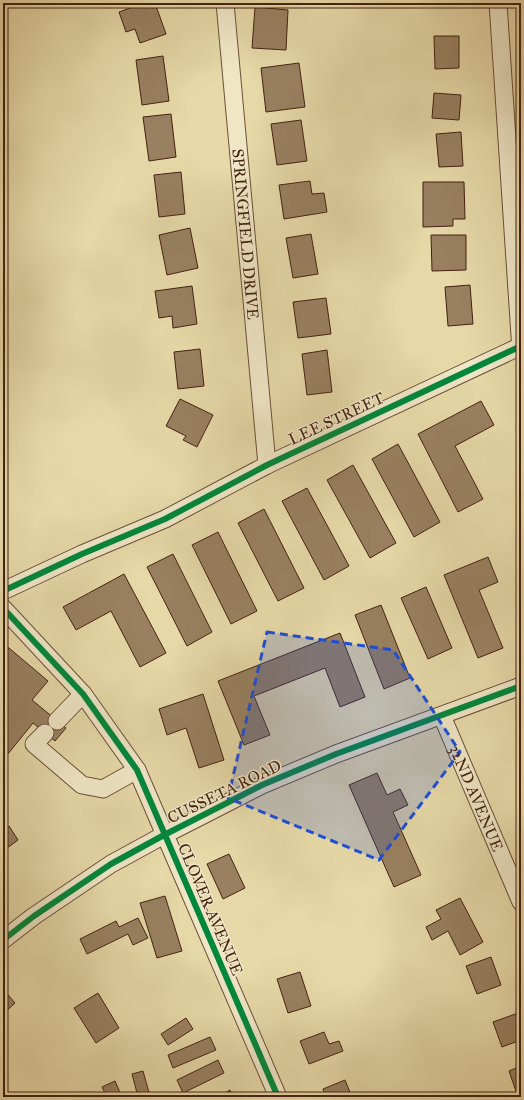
<svg xmlns="http://www.w3.org/2000/svg" width="524" height="1100" viewBox="0 0 524 1100" font-family="'IM FELL Great Primer',serif">
<rect width="100%" height="100%" fill="#e6d8a7"/>
<filter id="stains"><feTurbulence type="fractalNoise" baseFrequency=".005" numOctaves="4"/><feColorMatrix values="0 0 0 0 .2 0 0 0 0 .09 0 0 0 0 .02 0 0 0 .5 -.17"/></filter>
<radialGradient id="worn" r=".72"><stop offset=".6" stop-color="#630" stop-opacity="0"/><stop offset="1" stop-color="#630" stop-opacity=".3"/></radialGradient>
<!-- building -->
<path fill="#988060" stroke="#442113" d="M 144,3 L 155,3 L 166,34 L 140,43 L 135,29 L 126,32 L 119,12 Z
M 255,7 L 288,10 L 286,50 L 252,48 Z
M 434,36 L 459,36 L 459,68 L 435,69 Z
M 163,56 L 169,101 L 142,105 L 136,60 Z
M 299,63 L 305,107 L 266,112 L 261,68 Z
M 434,93 L 461,95 L 459,120 L 432,118 Z
M 171,114 L 176,157 L 149,161 L 143,117 Z
M 301,120 L 307,161 L 277,165 L 271,124 Z
M 461,132 L 463,166 L 439,167 L 436,134 Z
M 181,172 L 185,214 L 159,217 L 154,175 Z
M 310,181 L 312,194 L 324,193 L 327,212 L 284,219 L 279,185 Z
M 423,182 L 464,182 L 465,219 L 453,219 L 453,226 L 423,227 Z
M 190,228 L 198,268 L 167,275 L 159,235 Z
M 311,234 L 318,274 L 293,278 L 286,238 Z
M 431,235 L 466,235 L 466,270 L 432,271 Z
M 470,285 L 473,324 L 448,326 L 445,287 Z
M 192,286 L 197,324 L 173,328 L 172,316 L 159,318 L 155,291 Z
M 326,298 L 331,334 L 298,338 L 293,302 Z
M 200,349 L 204,386 L 178,389 L 174,352 Z
M 327,350 L 332,392 L 307,395 L 302,354 Z
M 180,399 L 213,415 L 197,447 L 183,440 L 186,436 L 166,426 Z
M 481,401 L 494,425 L 455,446 L 483,499 L 458,512 L 418,434 Z
M 398,444 L 440,522 L 414,537 L 372,459 Z
M 353,465 L 396,543 L 370,558 L 327,480 Z
M 307,488 L 349,566 L 324,580 L 282,501 Z
M 264,509 L 304,588 L 278,601 L 238,523 Z
M 218,532 L 257,611 L 231,624 L 192,545 Z
M 173,554 L 212,632 L 187,646 L 147,567 Z
M 488,557 L 498,582 L 479,590 L 503,648 L 478,658 L 444,575 Z
M 124,574 L 166,653 L 140,667 L 111,611 L 76,630 L 63,607 Z
M 426,587 L 452,648 L 428,659 L 401,598 Z
M 381,605 L 410,678 L 384,689 L 355,615 Z
M 340,633 L 365,697 L 340,707 L 325,668 L 254,696 L 270,735 L 244,745 L 218,681 Z
M 3,643 L 48,681 L 32,700 L 66,728 L 55,741 L 33,723 L 3,760 Z
M 203,694 L 224,760 L 199,768 L 186,728 L 167,735 L 159,709 Z
M 377,773 L 387,795 L 400,789 L 408,805 L 393,812 L 421,875 L 394,887 L 349,785 Z
M 9,826 L 18,840 L 3,851 L 3,831 Z
M 229,854 L 245,888 L 223,899 L 207,864 Z
M 165,896 L 182,951 L 157,958 L 140,903 Z
M 460,898 L 483,942 L 460,955 L 448,931 L 432,940 L 426,927 L 441,919 L 436,910 Z
M 138,918 L 148,938 L 133,945 L 128,934 L 87,954 L 80,939 L 116,921 L 119,927 Z
M 491,957 L 501,985 L 477,994 L 466,966 Z
M 300,972 L 311,1006 L 288,1013 L 277,979 Z
M 3,989 L 15,1003 L 3,1014 Z
M 98,993 L 119,1028 L 96,1043 L 74,1008 Z
M 521,1012 L 521,1040 L 502,1047 L 493,1022 Z
M 186,1018 L 193,1029 L 168,1045 L 161,1034 Z
M 324,1032 L 329,1044 L 339,1041 L 343,1051 L 309,1064 L 300,1041 Z
M 210,1037 L 216,1050 L 173,1068 L 168,1055 Z
M 218,1060 L 224,1073 L 183,1093 L 177,1080 Z
M 521,1066 L 521,1097 L 518,1097 L 509,1071 Z
M 143,1071 L 150,1096 L 138,1097 L 132,1074 Z
M 345,1080 L 352,1097 L 326,1097 L 323,1089 Z
M 115,1081 L 122,1097 L 107,1097 L 102,1087 Z
M 230,1090 L 233,1097 L 218,1097 Z"/>
<g fill="none" stroke-linecap="round" stroke-linejoin="round">
<defs>
<g id="minor">
<path id="s1" d="M 225,3 L 267,465"/>
<path d="M 498,3 L 521,351"/>
<path d="M 3,591 L 82,554 L 165,519 L 267,465 L 521,346"/>
<path d="M 3,608 L 83,694 L 137,770 L 278,1097"/>
<path id="s2" d="M 442,716 L 521,902"/>
<path d="M 57,721 L 83,694"/>
<path d="M 45,733 L 34,744 L 82,785 L 103,789 L 137,770"/>
<path d="M 3,940 L 34,916 L 111,864 L 164,835 L 262,785 L 336,754 L 521,686"/>
</g>
</defs>
<!-- minor casing -->
<use href="#minor" stroke="#6c4f38" stroke-width="19"/>
<!-- minor -->
<use href="#minor" stroke="#efe6c6" stroke-width="17"/>
<defs>
<path id="cycleway" d="M 3,591 L 82,554 L 165,519 L 267,465 L 521,346
M 3,608 L 83,694 L 137,770 L 278,1097
M 3,940 L 34,916 L 111,864 L 164,835 L 262,785 L 336,754 L 521,686"/>
</defs>
<!-- cycleway casing -->
<use href="#cycleway" stroke="#efe6c6" stroke-width="8"/>
<!-- cycleway -->
<use href="#cycleway" stroke="#00873e" stroke-width="6"/>
</g>
<!-- marked area -->
<path fill="#1d4ed8" fill-opacity="0.2" stroke="#1d4ed8" stroke-width="3" stroke-dasharray="8 5" stroke-linejoin="round" d="M 267,632 L 393,650 L 460,752 L 379,860 L 228,798 Z"/>
<g text-anchor="middle" stroke-width="3" stroke-linejoin="round" paint-order="stroke">
<!-- street labels -->
<g font-size="16" fill="#442113" stroke="#efe6c6">
<text dy="6" stroke="none"><textPath href="#s1" startOffset="232">SPRINGFIELD DRIVE</textPath></text>
<text transform="translate(336 418) rotate(-25)" y="6">LEE STREET</text>
<text transform="translate(224 791) rotate(-26)" y="6">CUSSETA ROAD</text>
<text dy="6" stroke="none"><textPath href="#s2" startOffset="89">32ND AVENUE</textPath></text>
<text transform="translate(211 909) rotate(67)" y="6">CLOVER AVENUE</text>
</g>
</g>
<!-- margin -->
<rect width="524" height="1100" fill="none" stroke="#e6d8a7" stroke-width="16"/>
<rect x="4" y="4" width="516" height="1092" fill="none" stroke="#442113" stroke-width="2"/>
<rect x="8" y="8" width="508" height="1084" fill="none" stroke="#442113"/>
<rect width="100%" height="100%" filter="url(#stains)"/>
<rect width="100%" height="100%" fill="url(#worn)"/>
</svg>
